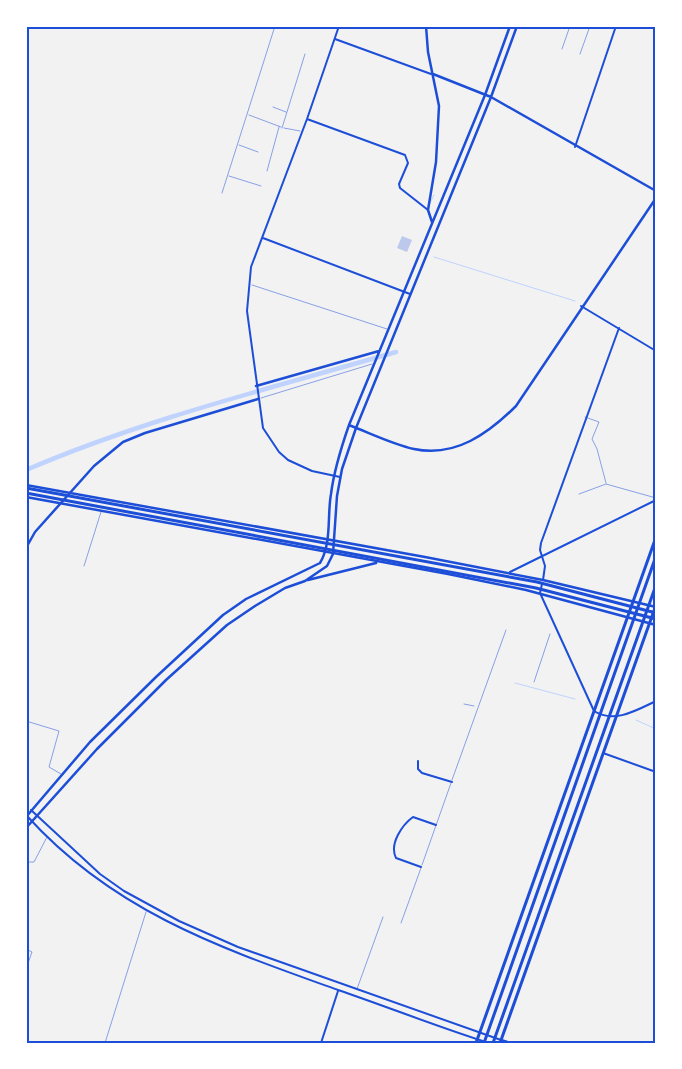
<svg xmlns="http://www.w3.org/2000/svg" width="682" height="1069" viewBox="0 0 682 1069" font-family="'PT Serif',serif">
<rect width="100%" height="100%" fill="#f2f2f2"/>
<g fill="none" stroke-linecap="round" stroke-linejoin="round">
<!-- stream -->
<path stroke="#bfd3fe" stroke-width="1" d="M 430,203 L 434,195
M 434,257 L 575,301
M 515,683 L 575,699
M 636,720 L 656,729"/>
<!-- canal -->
<path stroke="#bfd3fe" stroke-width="4.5" d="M 26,470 C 145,419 272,388 396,352"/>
</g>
<!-- building -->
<path fill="#bdc9ec" d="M 402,236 L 412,240 L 407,252 L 397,248 Z"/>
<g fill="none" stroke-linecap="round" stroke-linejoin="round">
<!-- path -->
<path stroke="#1d4ed8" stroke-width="0.5" d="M 464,704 L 474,706
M 26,949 L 32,952 L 26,969"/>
<!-- service -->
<path stroke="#1d4ed8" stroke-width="0.5" d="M 562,49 L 570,26
M 580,54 L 590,26
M 273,107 L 286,112
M 249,115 L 281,127
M 282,128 L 305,54
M 284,128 L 300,131
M 239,145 L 258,152
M 267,171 L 279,127
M 229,176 L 261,186
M 222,193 L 275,26
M 252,285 L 387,329
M 261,398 L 372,364
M 585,417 L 599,422 L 592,439 L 597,449 L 606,483
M 579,494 L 606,484 L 656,498
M 84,566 L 101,512
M 534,682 L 550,634
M 26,721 L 59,731 L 49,767 L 61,774
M 452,780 L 506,630
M 26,862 L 34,862 L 47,837
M 422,865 L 451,783
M 401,923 L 421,868
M 357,989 L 383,917
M 105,1043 L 146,912"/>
<!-- minor -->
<path stroke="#1d4ed8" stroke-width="2" d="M 339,26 L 307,119 L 251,267 L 247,311 L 263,428 L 279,452 L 288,460 L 312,471 L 340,477
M 335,39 L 431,74
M 307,119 L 405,155 L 408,163 L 399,184 L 400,188 L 428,210
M 575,147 L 616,26
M 263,238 L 410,294
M 581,306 L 656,351
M 510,572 L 656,500
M 543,580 L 545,566 L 540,550 L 541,543 L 619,328
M 542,584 L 540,593 L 594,711 C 614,724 637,710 656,701
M 603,753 L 656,772
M 418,761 L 418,769 L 422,773 L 452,782
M 31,810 L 100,874 L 124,891 L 179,921 L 238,947 L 501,1040
M 27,816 C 114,912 221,948 338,990 C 388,1007 438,1027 489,1043
M 421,867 L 396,858 C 389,844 402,825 413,817 L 436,825
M 321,1043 L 338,991"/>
<!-- tertiary -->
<path stroke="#1d4ed8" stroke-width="2.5" d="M 426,26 L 428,52 L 439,106 L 436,162 L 428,210 L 432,222
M 433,74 L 491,97 L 656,191
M 256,386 L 379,351
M 349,425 C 370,433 392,444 414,449 C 455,458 489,433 516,406 L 656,198
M 26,485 L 425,557 L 543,580 L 656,607
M 26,497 L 448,574 L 526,590 L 656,625
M 26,548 L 35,532 L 94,466 L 123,442 L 145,433 L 258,399
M 308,580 L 376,563
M 26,817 L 90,742 L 156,677 L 223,615 L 246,599 L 320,563 C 332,543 327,516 331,494 C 334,470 341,448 349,425 L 485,95 L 510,26
M 26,828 L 97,749 L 166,680 L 227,625 L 255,606 L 285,588 L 305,581 L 327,566 L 333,554 L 337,496 L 342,469 L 356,428 L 491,97 L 517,26
M 501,1040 L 511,1043"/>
<!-- primary -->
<path stroke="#1d4ed8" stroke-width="3" d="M 476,1043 L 656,537
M 484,1043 L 656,556
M 493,1043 L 656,585
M 500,1043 L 656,605"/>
<!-- trunk -->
<path stroke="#1d4ed8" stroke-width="3" d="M 26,488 L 537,582 L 656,613
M 26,493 L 536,588 L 656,619"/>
</g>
<!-- border -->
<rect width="682" height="1069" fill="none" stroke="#ffffff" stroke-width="55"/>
<rect x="28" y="28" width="626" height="1014" fill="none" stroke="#1d4ed8" stroke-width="2"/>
</svg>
